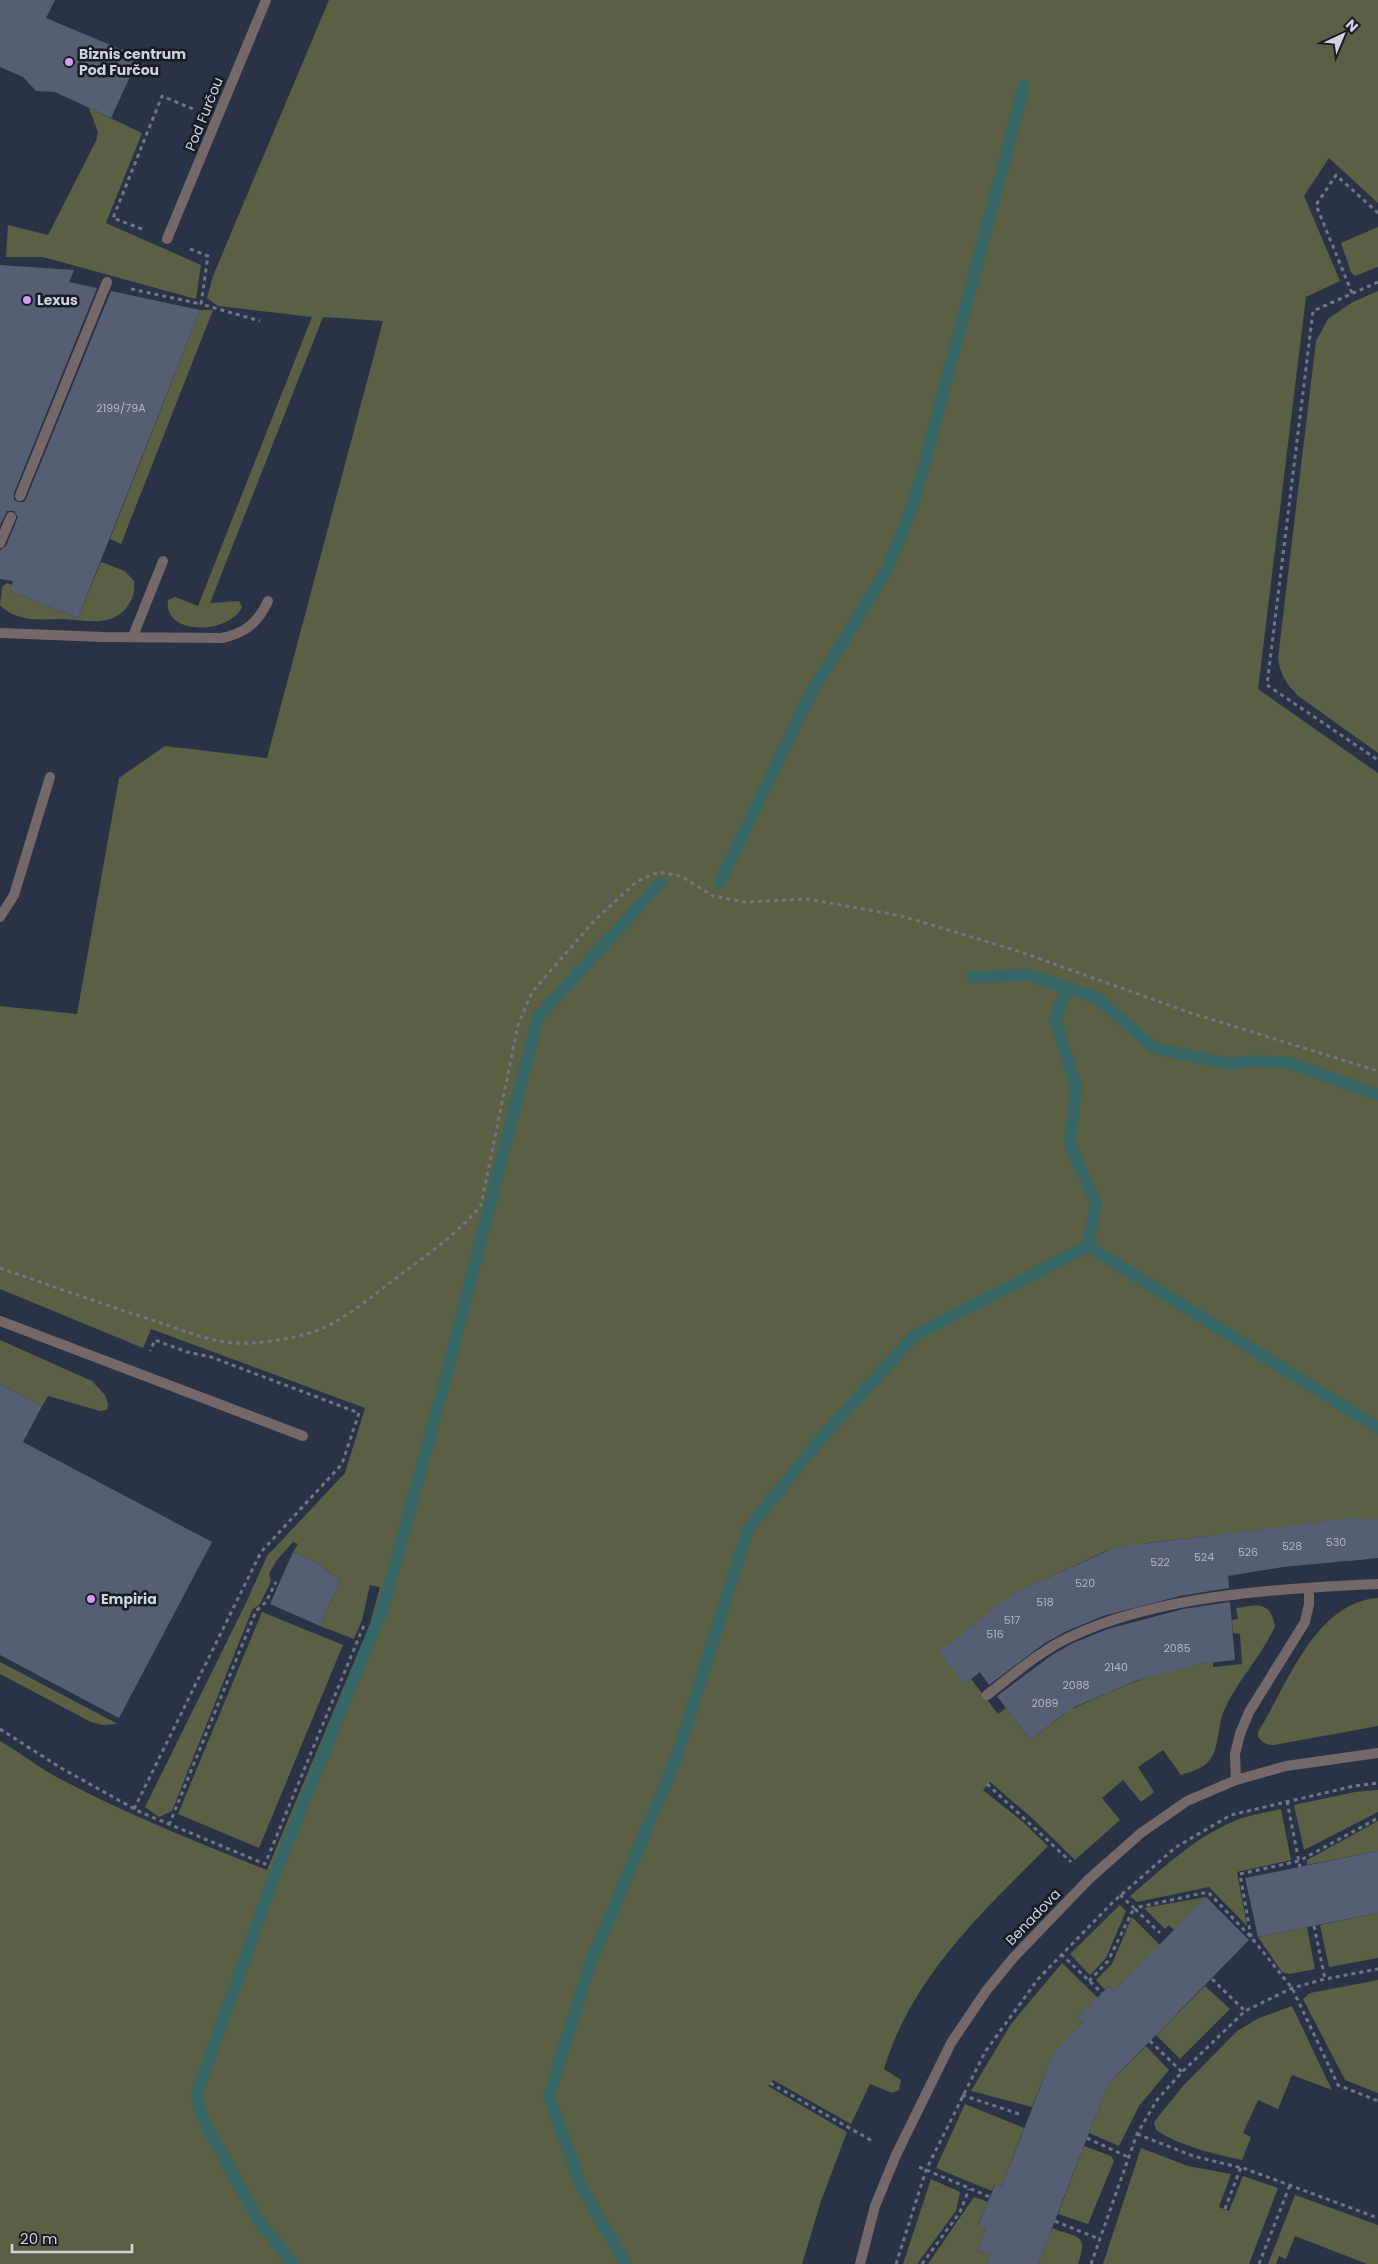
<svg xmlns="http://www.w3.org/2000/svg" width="1378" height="2264" viewBox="0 0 1378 2264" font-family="Poppins,sans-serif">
<rect width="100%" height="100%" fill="#2a3346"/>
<!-- green -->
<path fill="#5b5f44" d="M 329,0 L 1378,0 L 1378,203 L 1329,158 L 1304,196 L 1340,281 L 1306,297 L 1258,689 L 1378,773 L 1378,1519 L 1368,1559 L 1349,1561 L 1346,1520 L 1147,1543 L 1106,1551 L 1026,1588 L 1043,1624 L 1033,1629 L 1009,1597 L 957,1639 L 971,1679 L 998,1714 L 1006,1708 L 1030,1740 L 1066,1713 L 1041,1681 L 1057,1671 L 1074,1708 C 1120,1687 1161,1668 1213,1662 L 1213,1667 L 1242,1664 L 1240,1634 L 1233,1633 L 1232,1620 L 1238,1619 L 1236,1608 C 1257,1605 1270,1600 1275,1626 C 1262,1656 1237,1680 1224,1711 C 1217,1727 1220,1750 1208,1762 C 1202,1769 1189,1772 1181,1775 L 1163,1750 L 1138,1767 L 1154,1792 L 1141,1802 L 1123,1780 L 1102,1798 L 1120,1820 L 1075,1860 L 1032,1818 L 990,1782 L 983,1790 L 1023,1822 L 1048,1846 C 983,1911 911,1978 884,2069 L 901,2080 L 899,2090 L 892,2093 L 870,2084 L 851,2124 L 773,2080 L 768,2086 L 847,2132 L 821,2201 L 802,2264 L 0,2264 L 0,1741 C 18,1751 34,1764 51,1774 C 121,1812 194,1841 267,1870 L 370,1624 L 380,1587 L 370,1585 L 362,1620 L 354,1639 L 320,1626 L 340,1581 L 321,1565 L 293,1552 L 298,1544 L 293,1542 L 276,1561 L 269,1574 L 271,1581 L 260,1604 L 252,1610 L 172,1811 L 159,1817 L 145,1807 L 246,1603 L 267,1556 L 345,1473 L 365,1408 L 151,1329 L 143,1348 L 0,1289 L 0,1006 L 77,1014 L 119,778 L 165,746 L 267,758 L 383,321 L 323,317 L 210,603 L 239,601 L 242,607 C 230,634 163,637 168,600 L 175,597 L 198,606 L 312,317 L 218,306 L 207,298 L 213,276 Z
M 89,108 L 142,133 L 106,223 L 201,265 L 196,299 L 43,257 L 6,257 L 8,225 L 48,235 L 96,141 L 98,132 Z
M 1378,227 L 1378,267 L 1355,276 L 1351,272 L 1341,243 Z
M 1378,291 L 1378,753 L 1297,695 C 1286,683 1280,674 1278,658 L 1316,341 L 1328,319 L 1351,303 Z
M 200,310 L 213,310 L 121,544 L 110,539 Z
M 101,562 L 125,571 L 134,581 C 135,592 133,598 127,607 C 111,628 85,620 62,619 C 40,619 17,623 0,605 L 2,587 L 7,583 L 12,585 L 10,591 L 78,618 Z
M 0,1340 L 92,1381 L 105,1395 L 108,1404 L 107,1410 L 100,1411 L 48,1396 L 42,1406 L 0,1384 Z
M 1378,1598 L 1378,1726 L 1274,1745 C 1266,1745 1263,1743 1258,1737 L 1258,1732 C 1287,1686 1315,1602 1378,1598 Z
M 262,1612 L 343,1645 L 259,1848 L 178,1814 Z
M 0,1662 L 118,1724 L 102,1725 L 91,1722 L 0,1674 Z
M 1378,1790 L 1378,1812 L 1304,1850 L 1294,1805 L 1355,1792 Z
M 1281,1809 L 1291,1860 L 1237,1872 L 1247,1926 L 1209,1887 L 1137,1902 L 1130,1896 C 1162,1869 1193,1839 1232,1822 C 1247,1815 1265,1813 1281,1809 Z
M 1378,1821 L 1378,1851 L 1307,1865 L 1307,1860 Z
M 1206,1897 L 1174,1930 L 1169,1925 L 1165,1929 L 1144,1908 Z
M 1120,1905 L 1126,1911 L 1106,1958 L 1090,1975 L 1070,1954 Z
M 1378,1913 L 1378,1958 L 1329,1967 L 1320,1925 Z
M 1132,1917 L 1160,1945 L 1114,1991 L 1109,1986 L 1105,1990 L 1096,1980 L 1112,1964 Z
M 1307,1927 L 1315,1969 L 1289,1974 L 1282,1972 L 1258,1937 Z
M 1062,1963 L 1098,1998 L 1078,2017 L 1083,2022 L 1068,2038 L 1111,2081 L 1146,2046 L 1169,2070 L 1139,2106 L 1119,2146 L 1089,2133 L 1106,2089 L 1049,2065 L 1032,2107 L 971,2091 L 1011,2024 Z
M 1378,1980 L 1378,2093 L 1345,2080 L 1303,1999 L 1310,1993 Z
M 1205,1986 L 1230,2009 L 1180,2059 L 1156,2035 Z
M 1292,2006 L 1332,2090 L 1292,2075 L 1278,2109 L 1258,2100 L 1243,2133 L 1251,2137 L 1242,2160 C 1211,2153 1182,2147 1156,2130 L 1154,2122 L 1183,2086 L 1237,2031 L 1259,2018 Z
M 965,2104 L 1024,2128 L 1001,2188 L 994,2185 L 992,2191 L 936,2168 Z
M 1084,2146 L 1111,2156 L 1114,2161 L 1088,2224 L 1058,2214 Z
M 1141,2148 L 1188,2166 L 1231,2174 L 1219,2207 L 1229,2211 L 1243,2176 L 1278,2188 L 1249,2264 L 1103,2264 Z
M 931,2179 L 960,2192 L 956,2211 L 917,2264 L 903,2264 Z
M 1295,2195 L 1378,2225 L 1378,2264 L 1367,2264 L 1295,2236 L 1286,2259 L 1279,2256 L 1276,2264 L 1268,2264 Z
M 974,2197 L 988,2202 L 978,2225 L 986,2228 L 977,2251 L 990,2254 L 986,2264 L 928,2264 Z
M 1052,2228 C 1077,2238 1089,2233 1078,2264 L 1038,2264 Z"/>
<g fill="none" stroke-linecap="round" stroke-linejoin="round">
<!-- stream -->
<path stroke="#366665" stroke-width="12" d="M 720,882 L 810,695 L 887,570 L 914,503 L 1024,86
M 973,977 L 1029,975 L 1097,998 L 1154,1048 L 1229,1064 L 1256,1061 L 1290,1063 L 1378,1095
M 1068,988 L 1055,1018 L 1076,1086 L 1070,1144 L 1096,1204 L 1088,1246
M 1088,1246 L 1378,1428
M 293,2264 L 258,2220 L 201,2115 L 197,2093 L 275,1874 L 384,1605 L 444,1384 L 538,1017 L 660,883
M 626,2264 L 581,2186 L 549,2096 L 589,1967 L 676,1759 L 748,1529 L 823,1436 L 914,1336 L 1088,1246"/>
</g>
<!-- building -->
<path fill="#555e73" d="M 0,0 L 55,0 L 46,18 L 139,57 L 111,118 L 55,92 L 36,91 L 23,77 L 0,67 Z
M 0,265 L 74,270 L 69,282 L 97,288 L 14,493 L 14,500 L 18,502 L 24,502 L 26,499 L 111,291 L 200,310 L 78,618 L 10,591 L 13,581 L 0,579 L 0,550 L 6,546 L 18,517 L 14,511 L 7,511 L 0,525 Z
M 0,1384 L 42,1406 L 23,1442 L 212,1542 L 119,1718 L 0,1655 Z
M 1353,1518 L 1378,1519 L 1378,1558 L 1283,1567 L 1228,1576 L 1229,1588 L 1180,1596 L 1103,1616 L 1067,1631 L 1045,1643 L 989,1685 L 980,1672 L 965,1684 L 939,1652 L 1012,1594 L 1116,1547 Z
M 293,1552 L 321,1565 L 340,1581 L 320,1626 L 270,1604 Z
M 1230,1602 L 1235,1660 L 1198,1664 L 1135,1681 L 1072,1708 L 1030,1740 L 997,1696 L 1052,1655 L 1073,1643 L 1108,1629 L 1183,1609 Z
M 1378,1851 L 1378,1913 L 1258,1937 L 1245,1878 Z
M 1206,1897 L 1249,1940 L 1108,2084 L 1038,2264 L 986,2264 L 990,2254 L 977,2251 L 986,2228 L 978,2226 L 995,2185 L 1001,2188 L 1054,2052 L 1083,2022 L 1078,2017 L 1109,1986 L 1114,1991 Z"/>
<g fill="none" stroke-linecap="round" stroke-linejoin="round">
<!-- path -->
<path stroke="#6e7686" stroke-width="3" stroke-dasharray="4 4" stroke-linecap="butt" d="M 142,229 L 113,218 L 162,96 L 193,109
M 190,249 L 208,256 L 201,304 L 260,321
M 1378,282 L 1313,311 L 1267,685 L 1378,760
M 131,289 L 201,304
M 1352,293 L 1316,205 L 1336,175 L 1378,213
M 0,1268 C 52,1286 105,1305 158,1322 C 182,1330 208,1341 234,1343 C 255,1345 297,1338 316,1331 C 345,1320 371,1297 395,1279 C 425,1256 458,1234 481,1205 L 518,1025 L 532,992 L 595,920 L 636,882 L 658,872 L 681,876 L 713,896 L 745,902 L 808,899 L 902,916 L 1018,951 L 1191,1013 L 1378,1071
M 0,1729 L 61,1768 L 140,1812 L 265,1864 L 364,1625
M 987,1784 L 1071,1862
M 1287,1801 L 1300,1867
M 134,1809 L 261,1552 L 342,1464 L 359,1413 L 211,1357 L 187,1352 L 155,1340 L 150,1351
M 169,1825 L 256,1611 L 266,1602 L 276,1582
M 1120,1895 L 1134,1908 L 1208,1892 L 1251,1937 L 1292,1988 L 1338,2085 L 1378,2101
M 1314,1926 L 1325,1979
M 1251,1937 L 1240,1874 L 1299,1861 L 1378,1818
M 1061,1954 L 1102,1993
M 1212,1979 L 1245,2011
M 1089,1981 L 1108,1961 L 1134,1908 L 1160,1933
M 1150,2041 L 1182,2072
M 770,2083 L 874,2142
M 962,2095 L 1022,2115
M 1137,2134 L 1193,2156 L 1246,2169 L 1378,2218
M 1087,2138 L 1128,2157
M 919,2167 L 990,2197
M 1225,2209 L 1241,2167
M 1055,2221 L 1099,2239
M 896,2264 L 926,2170 L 985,2052 L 1038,1979 L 1113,1902 L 1176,1847 L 1231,1815 L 1354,1786 L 1378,1783
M 922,2264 L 960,2212 L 969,2189
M 1091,2264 L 1137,2134 L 1157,2100 L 1182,2072 L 1245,2011 L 1292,1988 L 1325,1979 L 1378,1969
M 1259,2264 L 1290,2185"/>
<!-- lane -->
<path stroke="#756869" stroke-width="10" d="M 167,239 L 266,0
M 20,496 L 107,282
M 0,543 L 11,517
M 0,633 L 104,637 L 222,638 C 245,633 258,623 268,601
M 133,636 L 163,561
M 0,917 L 14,895 L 50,777
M 0,1321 L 303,1436
M 987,1695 C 1013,1675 1040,1651 1070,1637 C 1161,1594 1279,1589 1378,1584
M 1236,1780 L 1235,1754 L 1240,1734 L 1249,1712 L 1305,1622 L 1309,1604 L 1309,1588"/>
<!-- street -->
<path stroke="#756869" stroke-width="10" d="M 860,2264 L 875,2206 L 896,2155 L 951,2043 L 986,1991 L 1014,1957 L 1089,1879 L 1141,1833 L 1187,1801 L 1236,1780 L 1286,1766 L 1378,1753"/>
</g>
<!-- markers -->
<g fill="#d69bf9" stroke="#171b23" stroke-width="2">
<circle cx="69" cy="62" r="5"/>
<circle cx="27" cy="300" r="5"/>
<circle cx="91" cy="1599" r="5"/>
</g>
<g text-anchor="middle" stroke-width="5" stroke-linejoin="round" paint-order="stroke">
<!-- number labels -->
<g font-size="11" fill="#afb6c4">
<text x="121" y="412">2199/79A</text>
<text x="1336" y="1546">530</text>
<text x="1292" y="1550">528</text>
<text x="1248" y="1556">526</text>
<text x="1204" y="1561">524</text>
<text x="1160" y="1566">522</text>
<text x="1085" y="1587">520</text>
<text x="1045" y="1606">518</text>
<text x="1012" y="1624">517</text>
<text x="995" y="1638">516</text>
<text x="1177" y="1652">2085</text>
<text x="1116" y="1671">2140</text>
<text x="1076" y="1689">2088</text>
<text x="1045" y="1707">2089</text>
</g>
<!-- poi labels -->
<g font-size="14" font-weight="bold" fill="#cdd3df" stroke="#171b23" text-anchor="start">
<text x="79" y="59">Biznis centrum<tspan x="79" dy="16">Pod Furčou</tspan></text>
<text x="37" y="305">Lexus</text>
<text x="101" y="1604">Empiria</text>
</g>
<!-- street labels -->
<g font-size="14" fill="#cdd3df" stroke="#171b23">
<text transform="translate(204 114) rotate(-68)" y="5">Pod Furčou</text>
<text transform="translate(1033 1917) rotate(-46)" y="5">Benadova</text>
</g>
</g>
<!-- north arrow -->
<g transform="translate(1343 35) rotate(44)" stroke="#171b23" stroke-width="4" paint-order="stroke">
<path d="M0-4L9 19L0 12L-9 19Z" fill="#cdd3df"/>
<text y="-8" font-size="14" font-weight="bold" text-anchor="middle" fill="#cdd3df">N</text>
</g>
<!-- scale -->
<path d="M12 2244v8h120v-8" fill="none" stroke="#cdd3df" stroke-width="2.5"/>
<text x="20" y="2244" font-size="15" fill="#cdd3df" stroke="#171b23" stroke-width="4" paint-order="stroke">20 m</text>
</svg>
